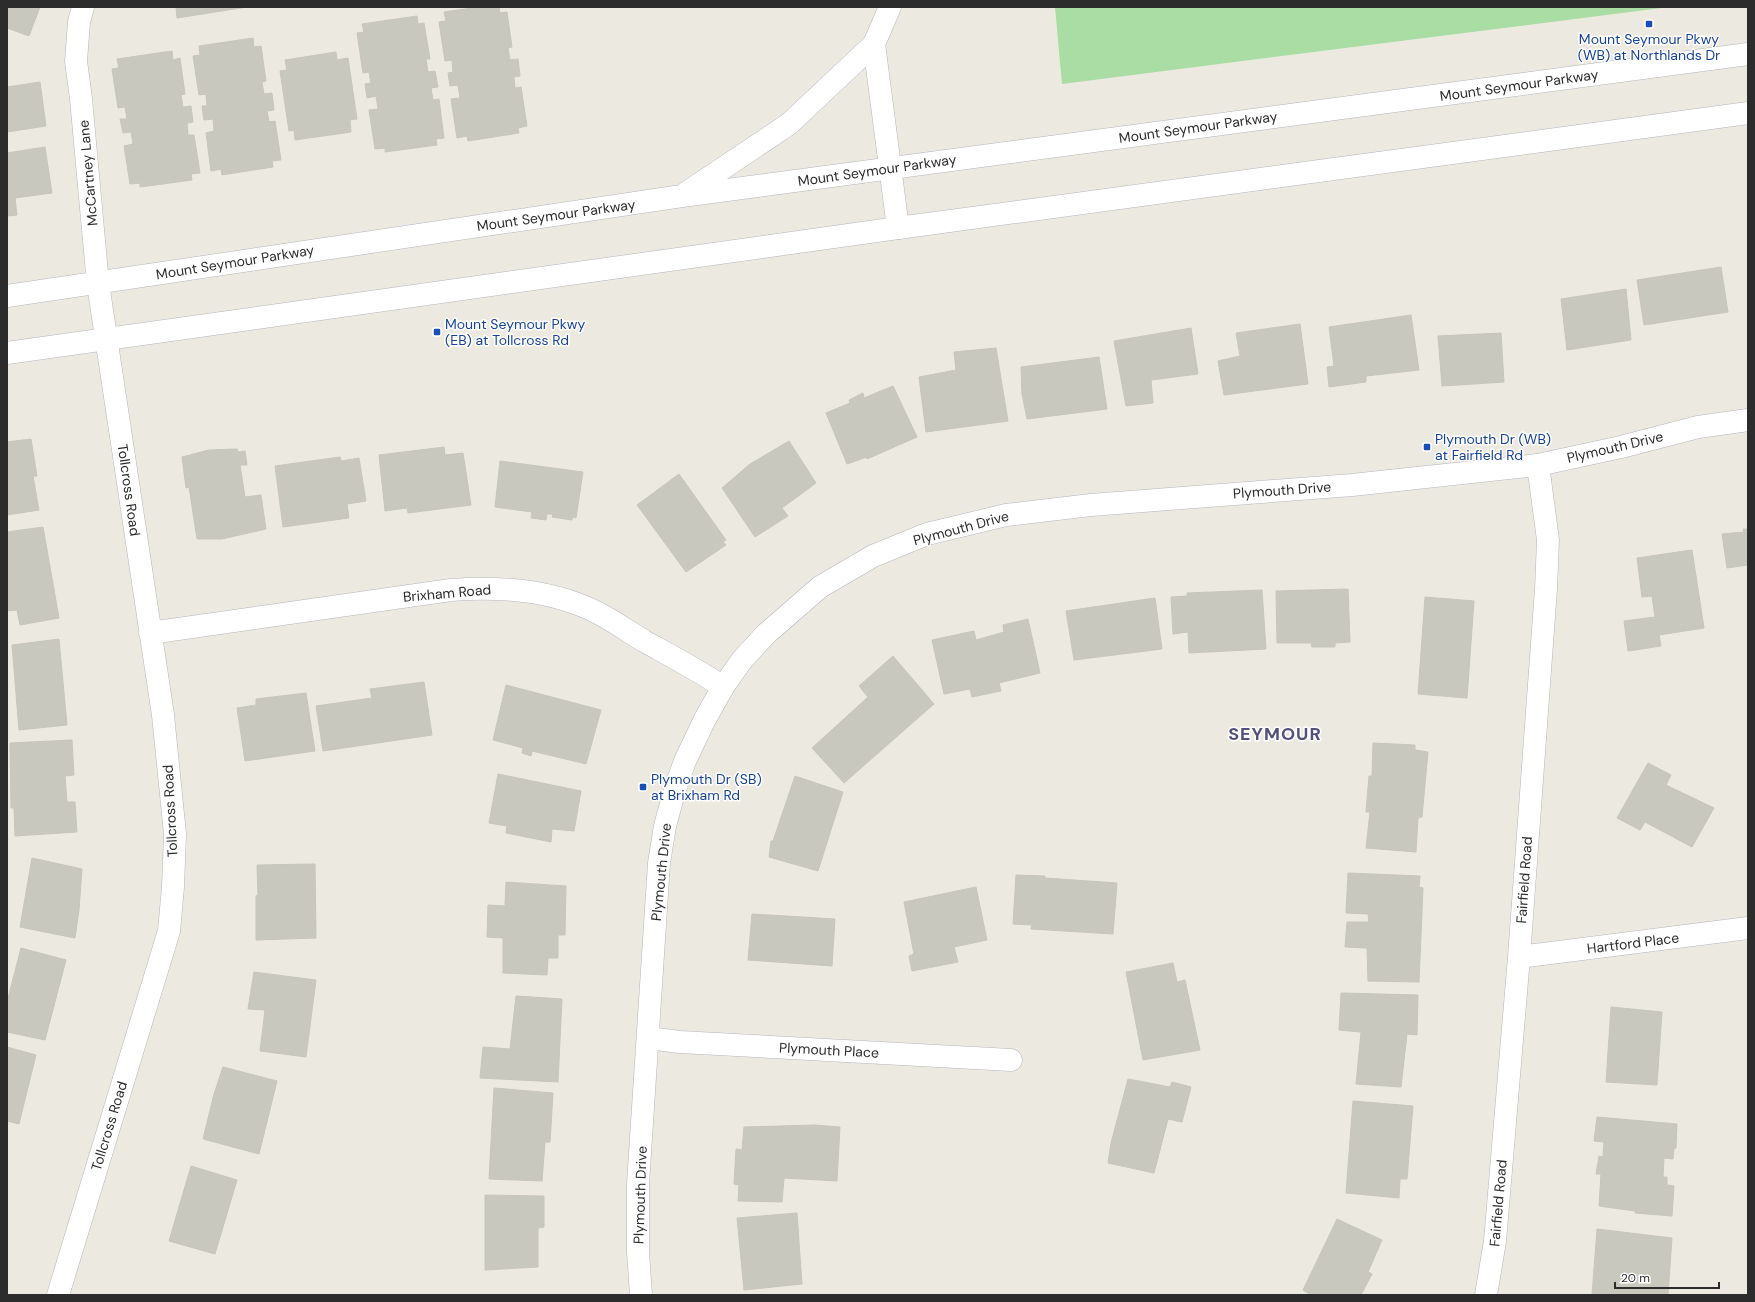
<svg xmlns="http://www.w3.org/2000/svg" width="1755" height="1302" viewBox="0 0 1755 1302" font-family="'DM Sans',sans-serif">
<rect width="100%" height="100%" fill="#eceae0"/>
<!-- green -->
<path fill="#a9dda3" d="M 1055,7 L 1669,7 L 1062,84 Z"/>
<!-- building -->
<path fill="#c8c8bf" stroke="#c8c6ba" d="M 7,7 L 40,7 L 29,36 L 7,28 Z
M 176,7 L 247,7 L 177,18 Z
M 479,7 L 499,7 L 500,13 L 507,12 L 512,47 L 508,48 L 510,60 L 518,59 L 520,76 L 514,77 L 515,88 L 521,87 L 527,126 L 518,128 L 519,133 L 468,141 L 467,136 L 457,138 L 451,99 L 460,98 L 458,85 L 450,86 L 448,73 L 453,72 L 452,60 L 445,61 L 439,22 L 446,21 L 444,12 Z
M 417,16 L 418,24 L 424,23 L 430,59 L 426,59 L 428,72 L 435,71 L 438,87 L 431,88 L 433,100 L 439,99 L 444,138 L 436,139 L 437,145 L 385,152 L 385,148 L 375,149 L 369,110 L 378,109 L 376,96 L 367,98 L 365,84 L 371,83 L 369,72 L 363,73 L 357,33 L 364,32 L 362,24 Z
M 253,38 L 254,47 L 261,46 L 266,81 L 262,82 L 264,94 L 272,93 L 274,110 L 267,111 L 269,122 L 275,121 L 281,160 L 272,161 L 273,167 L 222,175 L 221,169 L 211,171 L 206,133 L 214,131 L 213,119 L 204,120 L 202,106 L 207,106 L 206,94 L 199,95 L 193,56 L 200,55 L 199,46 Z
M 172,51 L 173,60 L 180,58 L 185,94 L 181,95 L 183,107 L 191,106 L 193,122 L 187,123 L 188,135 L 194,135 L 200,173 L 191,174 L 192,180 L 140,187 L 140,183 L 130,184 L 124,146 L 133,144 L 131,132 L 123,133 L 120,119 L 127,119 L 125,107 L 118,108 L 112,69 L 119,68 L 117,59 Z
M 336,52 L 337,60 L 348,58 L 357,119 L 350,120 L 351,132 L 295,140 L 294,130 L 289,131 L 280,71 L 287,70 L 285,60 Z
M 40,82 L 46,126 L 7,132 L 7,87 Z
M 45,147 L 52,193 L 15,198 L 17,215 L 7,216 L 7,153 Z
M 1721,267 L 1728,312 L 1644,325 L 1637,280 Z
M 1626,289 L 1631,340 L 1567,350 L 1561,299 Z
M 1411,315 L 1419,370 L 1366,376 L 1366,382 L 1329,387 L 1327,367 L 1334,366 L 1329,327 Z
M 1300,324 L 1308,384 L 1224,395 L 1218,361 L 1240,356 L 1236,333 Z
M 1191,328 L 1198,374 L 1151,380 L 1153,403 L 1126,406 L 1114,341 Z
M 1501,333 L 1504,382 L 1442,386 L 1438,336 Z
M 996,348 L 1008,421 L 926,432 L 919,377 L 956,370 L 954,352 Z
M 1099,357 L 1107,409 L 1027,419 L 1022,394 L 1021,367 Z
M 893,386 L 917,437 L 867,459 L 867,457 L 847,464 L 826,413 L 850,403 L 849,400 L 863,393 L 864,398 Z
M 31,439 L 37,476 L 33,476 L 39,510 L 7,515 L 7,442 Z
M 789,441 L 816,483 L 782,508 L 788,516 L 755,537 L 722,488 L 750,464 Z
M 444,447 L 445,455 L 463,453 L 471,505 L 408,513 L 407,508 L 385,511 L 379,455 Z
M 237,449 L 238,452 L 245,451 L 247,465 L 240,465 L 245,497 L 261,495 L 266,529 L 222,539 L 197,539 L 189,487 L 186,488 L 182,457 L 209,450 Z
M 340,457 L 341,461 L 359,458 L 366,501 L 347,504 L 349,518 L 283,527 L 275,466 Z
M 500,461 L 583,472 L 576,518 L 572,517 L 572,520 L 552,517 L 553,514 L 547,514 L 546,520 L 531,518 L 532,512 L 495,507 Z
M 679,474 L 726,540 L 723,542 L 726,545 L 686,572 L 637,505 Z
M 43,527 L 59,618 L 20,625 L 17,610 L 7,611 L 7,532 Z
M 1743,529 L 1748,529 L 1748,565 L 1727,568 L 1722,534 L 1744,532 Z
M 1692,550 L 1704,628 L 1659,635 L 1661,646 L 1628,651 L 1624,621 L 1655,617 L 1652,596 L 1642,597 L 1637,558 Z
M 1348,589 L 1350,642 L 1335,643 L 1335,647 L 1312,647 L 1311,643 L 1277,643 L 1276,591 Z
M 1262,590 L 1266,649 L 1189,653 L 1188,632 L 1173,634 L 1171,597 L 1187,596 L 1187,593 Z
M 1425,597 L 1474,601 L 1467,698 L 1418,694 Z
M 1155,598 L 1162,649 L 1074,660 L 1066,611 Z
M 1028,619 L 1040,673 L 999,683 L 1001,691 L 972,697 L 970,689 L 944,694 L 932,640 L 974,631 L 976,640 L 1004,632 L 1003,625 Z
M 59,639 L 67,725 L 19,730 L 12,645 Z
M 893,656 L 934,704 L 844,783 L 812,748 L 868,697 L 859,686 Z
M 424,682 L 432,735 L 323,751 L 316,706 L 372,698 L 370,689 Z
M 506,685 L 601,710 L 586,764 L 532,751 L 531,756 L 522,753 L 523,748 L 493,740 Z
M 306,693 L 315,751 L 245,761 L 237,708 L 256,705 L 256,699 Z
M 72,740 L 74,775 L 65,776 L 67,802 L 75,802 L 77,832 L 15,836 L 14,808 L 11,808 L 10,743 Z
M 1373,743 L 1415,745 L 1415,750 L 1428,752 L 1422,817 L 1418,818 L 1416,852 L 1366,848 L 1370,812 L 1366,812 L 1369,776 L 1372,776 Z
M 1648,763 L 1671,775 L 1666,785 L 1714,808 L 1692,847 L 1645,822 L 1640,830 L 1617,818 Z
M 498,774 L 581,791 L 574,831 L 552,829 L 551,842 L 506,833 L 507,826 L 489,823 Z
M 795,776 L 843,792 L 818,871 L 769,857 L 771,841 L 773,841 Z
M 32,858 L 82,869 L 79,910 L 75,938 L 20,927 Z
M 315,864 L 316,938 L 256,940 L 256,896 L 258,895 L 257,865 Z
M 1348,873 L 1420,876 L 1419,887 L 1423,888 L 1419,982 L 1368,981 L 1367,948 L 1345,947 L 1347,922 L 1369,922 L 1368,914 L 1346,913 Z
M 1016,875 L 1045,876 L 1045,878 L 1117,883 L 1113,934 L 1031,929 L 1032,925 L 1013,924 Z
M 506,882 L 566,886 L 565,935 L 558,935 L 558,958 L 548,958 L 547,975 L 503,973 L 503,938 L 487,937 L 488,905 L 505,906 Z
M 976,887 L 987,940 L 954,947 L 958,962 L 912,971 L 909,956 L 914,954 L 904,902 Z
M 752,914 L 835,919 L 832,966 L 748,960 Z
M 21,948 L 66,960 L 45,1040 L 7,1032 L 7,1002 Z
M 1173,963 L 1177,982 L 1185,980 L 1200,1050 L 1143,1060 L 1126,972 Z
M 254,972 L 316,980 L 306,1057 L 260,1051 L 265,1010 L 248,1009 Z
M 1341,993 L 1418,995 L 1417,1035 L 1407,1034 L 1401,1087 L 1356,1084 L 1361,1032 L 1339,1030 Z
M 516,996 L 562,999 L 558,1082 L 480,1078 L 483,1047 L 510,1049 Z
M 1611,1007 L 1662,1012 L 1657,1085 L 1606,1082 Z
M 7,1047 L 36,1055 L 19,1124 L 7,1121 Z
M 223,1067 L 277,1081 L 259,1154 L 203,1139 L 214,1094 Z
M 1128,1079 L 1170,1087 L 1172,1082 L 1191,1087 L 1182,1122 L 1168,1119 L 1154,1173 L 1108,1163 L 1111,1143 Z
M 494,1088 L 553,1093 L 550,1142 L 545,1142 L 542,1181 L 489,1179 Z
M 1353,1101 L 1413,1106 L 1407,1179 L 1400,1179 L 1399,1198 L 1346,1193 Z
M 1597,1117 L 1677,1124 L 1676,1148 L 1674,1148 L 1673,1159 L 1664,1158 L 1663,1177 L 1667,1177 L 1667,1185 L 1674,1186 L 1672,1216 L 1635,1213 L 1635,1211 L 1599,1206 L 1601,1174 L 1596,1174 L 1599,1156 L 1603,1157 L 1604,1142 L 1594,1141 Z
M 815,1125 L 840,1127 L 837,1181 L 784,1178 L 782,1202 L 738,1201 L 739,1185 L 734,1184 L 736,1149 L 742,1150 L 744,1127 Z
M 191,1166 L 237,1180 L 215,1254 L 169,1241 Z
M 485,1195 L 544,1196 L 544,1227 L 538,1228 L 538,1267 L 485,1270 Z
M 797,1213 L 802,1284 L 744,1290 L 737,1218 Z
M 1337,1219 L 1382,1240 L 1368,1272 L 1372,1274 L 1361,1295 L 1311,1295 L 1303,1290 Z
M 1597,1229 L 1672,1238 L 1668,1295 L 1592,1295 Z"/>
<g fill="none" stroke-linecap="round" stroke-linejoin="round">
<defs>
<path id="minor" d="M 890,7 L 874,44 L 898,228
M 150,633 L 451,590 C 502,586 554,590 600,614 C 615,622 629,632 644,641 C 671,656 698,670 723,687
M 1519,957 L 1748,928
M 648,1038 L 680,1042 L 1011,1060
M 58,1295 L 169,931 L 173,887 L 175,834 L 163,715 L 98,284 L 81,99 L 76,61 L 79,22 L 83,7
M 1486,1295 L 1495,1241 L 1519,957 L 1546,589 L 1548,540 L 1538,465"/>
<path id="tertiary" d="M 641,1295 L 638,1252 L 638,1184 L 659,863 L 665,826 L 675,789 L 685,761 L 705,719 L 723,687 L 742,660 L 766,634 L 820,587 L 873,556 L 927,534 L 1006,515 L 1091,505 L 1352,485 L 1538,465 L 1621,447 L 1698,427 L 1748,420"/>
<path id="secondary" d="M 686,193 L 789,124 L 874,44
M 7,296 L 682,196 L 1748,54
M 7,353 L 898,228 L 1748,113"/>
</defs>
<!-- minor casing -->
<use href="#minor" stroke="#b4b4be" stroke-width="23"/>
<!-- tertiary casing -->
<use href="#tertiary" stroke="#b4b4be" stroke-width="23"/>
<!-- secondary casing -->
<use href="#secondary" stroke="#b4b4be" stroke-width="23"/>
<!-- minor -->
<use href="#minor" stroke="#fff" stroke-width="22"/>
<!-- tertiary -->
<use href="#tertiary" stroke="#fff" stroke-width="22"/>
<!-- secondary -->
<use href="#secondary" stroke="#fff" stroke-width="22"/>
</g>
<!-- markers -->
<g fill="#1a4fb4" stroke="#fff" stroke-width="1.5">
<rect x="1645" y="20" width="8" height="8" rx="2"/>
<rect x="433" y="328" width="8" height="8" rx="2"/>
<rect x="1423" y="443" width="8" height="8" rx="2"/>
<rect x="639" y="783" width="8" height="8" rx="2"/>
</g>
<g text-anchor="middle" stroke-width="3" stroke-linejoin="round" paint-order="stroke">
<!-- transit labels -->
<g font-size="14" fill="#164399" stroke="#fff" text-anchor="start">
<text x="1649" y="44" text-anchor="middle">Mount Seymour Pkwy<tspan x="1649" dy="16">(WB) at Northlands Dr</tspan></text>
<text x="445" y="329">Mount Seymour Pkwy<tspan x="445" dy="16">(EB) at Tollcross Rd</tspan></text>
<text x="1435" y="444">Plymouth Dr (WB)<tspan x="1435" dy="16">at Fairfield Rd</tspan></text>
<text x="651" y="784">Plymouth Dr (SB)<tspan x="651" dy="16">at Brixham Rd</tspan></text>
</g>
<!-- street labels -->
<g font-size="14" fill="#2c2c2c" stroke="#fff">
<text transform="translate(1519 85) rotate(-8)" y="5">Mount Seymour Parkway</text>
<text transform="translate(1198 127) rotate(-8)" y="5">Mount Seymour Parkway</text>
<text transform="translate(877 170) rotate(-8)" y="5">Mount Seymour Parkway</text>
<text transform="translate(88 173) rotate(-95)" y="5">McCartney Lane</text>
<text transform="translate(556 215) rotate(-8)" y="5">Mount Seymour Parkway</text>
<text transform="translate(235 262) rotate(-9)" y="5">Mount Seymour Parkway</text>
<text transform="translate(1615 447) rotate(-13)" y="5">Plymouth Drive</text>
<text transform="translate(129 490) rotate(82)" y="5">Tollcross Road</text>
<text transform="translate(1282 490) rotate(-4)" y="5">Plymouth Drive</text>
<text transform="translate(961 528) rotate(-15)" y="5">Plymouth Drive</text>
<text transform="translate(447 593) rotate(-5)" y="5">Brixham Road</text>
<text transform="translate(170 811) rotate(-93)" y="5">Tollcross Road</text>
<text transform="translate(661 872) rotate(-84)" y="5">Plymouth Drive</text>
<text transform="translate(1524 880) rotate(-86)" y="5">Fairfield Road</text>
<text transform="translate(1633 943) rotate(-7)" y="5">Hartford Place</text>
<text transform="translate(829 1050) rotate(3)" y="5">Plymouth Place</text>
<text transform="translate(109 1126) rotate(-73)" y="5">Tollcross Road</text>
<text transform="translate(640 1195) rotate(-88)" y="5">Plymouth Drive</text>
<text transform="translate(1498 1203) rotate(-85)" y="5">Fairfield Road</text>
</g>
<!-- district labels -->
<g font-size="18" font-weight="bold" letter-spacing="1" fill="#535179" stroke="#fff">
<text x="1275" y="740">SEYMOUR</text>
</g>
</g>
<!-- border -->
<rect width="1755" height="1302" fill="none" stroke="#2c2c2c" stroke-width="16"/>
<!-- scale -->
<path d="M1615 1282v6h104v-6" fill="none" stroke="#2c2c2c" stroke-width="2"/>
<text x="1621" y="1282" font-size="12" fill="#2c2c2c" stroke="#ffffff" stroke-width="3" paint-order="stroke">20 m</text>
</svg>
